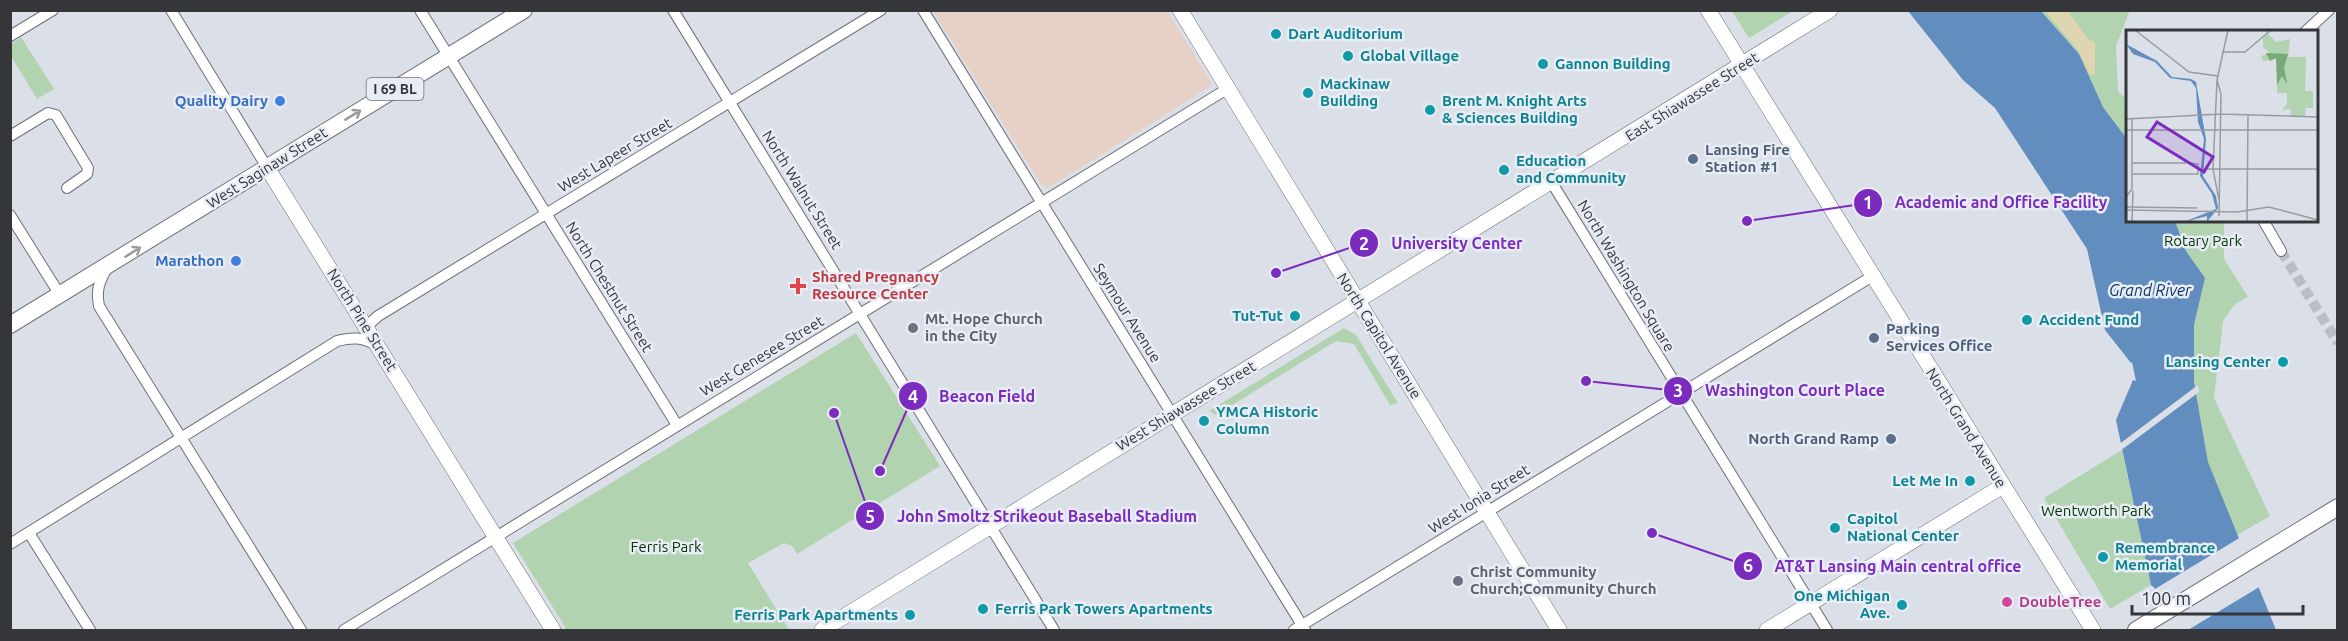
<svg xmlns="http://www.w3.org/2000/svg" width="2348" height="641" viewBox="0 0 2348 641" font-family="Ubuntu,sans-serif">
<rect width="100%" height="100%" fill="#dbdfe8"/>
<!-- commercial -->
<path fill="#e7d0c5" d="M 933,11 L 1167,11 L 1210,80 L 1211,86 L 1048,188 L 1042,186 Z"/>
<!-- green -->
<path fill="#b2d3af" d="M 2130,10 L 2116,46 L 2118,92 L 2127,99 L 2127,139 L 2103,107 L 2079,54 L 2041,11 Z
M 1732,11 L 1793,11 L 1749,38 Z
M 21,37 L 54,89 L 37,99 L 11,56 L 11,44 Z
M 2175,221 L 2224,221 L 2224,259 L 2248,297 L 2235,304 L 2223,321 L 2214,398 L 2270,516 L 2237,535 L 2208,462 L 2194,382 L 2194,325 L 2205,278 L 2185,251 Z
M 1344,328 L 1356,335 L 1398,403 L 1390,405 L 1354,344 L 1336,341 L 1216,415 L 1209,411 Z
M 856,333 L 940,466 L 797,554 L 792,546 L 784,543 L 748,563 L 789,630 L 567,630 L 513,543 Z
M 2122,450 L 2151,585 L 2110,609 L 2044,498 Z"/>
<!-- sand -->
<path fill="#dfd6b1" d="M 2045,11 L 2068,11 L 2088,39 L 2095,42 L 2095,74 L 2090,75 L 2078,50 Z"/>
<!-- water -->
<path fill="#628dbf" d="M 1908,11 L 2041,11 L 2079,54 L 2103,107 L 2127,139 L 2128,220 L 2175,221 L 2186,251 L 2205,278 L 2194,325 L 2194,382 L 2208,462 L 2276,630 L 2191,630 L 2151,585 L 2116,420 L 2133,380 L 2136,381 L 2132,362 L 2131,363 L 2105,330 L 2087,249 L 1995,108 L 1963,80 Z"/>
<!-- pier -->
<path fill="#dbdfe8" d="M 2198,385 L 2199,392 L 2120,451 L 2118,445 Z
M 2241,537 L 2261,586 L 2188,630 L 2150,588 L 2153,586 L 2155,589 Z"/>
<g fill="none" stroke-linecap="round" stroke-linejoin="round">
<!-- street-tunnel -->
<path stroke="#babdc5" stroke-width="10" stroke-dasharray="10 5" stroke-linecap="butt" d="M 2281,251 L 2338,343"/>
<defs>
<path id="street" d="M 171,10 L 268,169
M 420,10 L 677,425
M 673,10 L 1054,630
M 923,10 L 1305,630
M 2305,32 L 2329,10
M 10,36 L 53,10
M 10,136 L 48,113 L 56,115 L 88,168 L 87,174 L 67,188
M 1552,183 L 1827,630
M 10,215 L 60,295
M 2263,220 L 2281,251
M 107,268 C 99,282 96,290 99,306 L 301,630
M 367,326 L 378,316 L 881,10
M 29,533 L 90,630
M 10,544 L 337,341 C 352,337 362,337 376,345
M 344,630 L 1227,89
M 1294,630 L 1871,277"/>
<path id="secondary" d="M 1180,10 L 1559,630
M 1708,10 L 2093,630
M 268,169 L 553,630
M 822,630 L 1830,10
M 1767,630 L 2001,487"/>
<path id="primary" d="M 10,325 L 524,10
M 2136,630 L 2338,507"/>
</defs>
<!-- street casing -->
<use href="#street" stroke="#6d7078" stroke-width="12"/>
<!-- secondary casing -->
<use href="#secondary" stroke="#6d7078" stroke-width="16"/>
<!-- primary casing -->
<use href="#primary" stroke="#6d7078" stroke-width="18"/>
<!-- street -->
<use href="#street" stroke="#fff" stroke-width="10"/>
<!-- secondary -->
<use href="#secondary" stroke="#fff" stroke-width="15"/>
<!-- primary -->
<use href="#primary" stroke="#fff" stroke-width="16"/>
</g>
<!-- one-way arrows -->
<defs><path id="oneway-shaft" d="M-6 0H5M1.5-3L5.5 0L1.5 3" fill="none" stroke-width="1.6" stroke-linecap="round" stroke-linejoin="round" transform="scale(1.5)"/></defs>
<g stroke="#9a9a9c">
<use href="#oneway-shaft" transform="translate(353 115) rotate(-31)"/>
<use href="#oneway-shaft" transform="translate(133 252) rotate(-32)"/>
</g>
<!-- markers -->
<g fill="#0f9aa8" stroke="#e8ecf5" stroke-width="2">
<circle cx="1276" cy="34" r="6"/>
<circle cx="1348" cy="56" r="6"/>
<circle cx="1543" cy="64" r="6"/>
<circle cx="1308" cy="93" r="6"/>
<circle cx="1430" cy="110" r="6"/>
<circle cx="1504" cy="170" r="6"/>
<circle cx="1295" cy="316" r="6"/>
<circle cx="2027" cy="320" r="6"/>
<circle cx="2283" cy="362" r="6"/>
<circle cx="1204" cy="421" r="6"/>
<circle cx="1970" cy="481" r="6"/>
<circle cx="1835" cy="528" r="6"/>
<circle cx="2103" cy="557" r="6"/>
<circle cx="1902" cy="605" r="6"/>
<circle cx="983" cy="609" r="6"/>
<circle cx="910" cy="615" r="6"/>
</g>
<g fill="#3f7fe0" stroke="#e8ecf5" stroke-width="2">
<circle cx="280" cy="101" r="6"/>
<circle cx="236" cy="261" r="6"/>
</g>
<g fill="#5c6f8a" stroke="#e8ecf5" stroke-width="2">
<circle cx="1693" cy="159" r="6"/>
<circle cx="1874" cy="338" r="6"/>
<circle cx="1891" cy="439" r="6"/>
</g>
<path fill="#e0444e" stroke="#e8ecf5" stroke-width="2" d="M795 277h6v6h6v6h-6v6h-6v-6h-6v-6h6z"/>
<g fill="#6b7280" stroke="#e8ecf5" stroke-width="2">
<circle cx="913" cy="328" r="6"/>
<circle cx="1458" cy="581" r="6"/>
</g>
<circle fill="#d1479c" stroke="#e8ecf5" stroke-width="2" cx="2007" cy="602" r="6"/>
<g text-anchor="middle" stroke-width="5" stroke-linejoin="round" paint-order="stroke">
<!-- shield labels -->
<rect fill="#e8ecf5" stroke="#6a6d71" stroke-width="1.5" x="366.5" y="78" width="57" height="22" rx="4.5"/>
<g font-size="14" font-weight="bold" fill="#343639">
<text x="395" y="94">I 69 BL</text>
</g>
<!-- culture labels -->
<g font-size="15" font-weight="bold" fill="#0d838f" stroke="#e8ecf5" text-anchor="start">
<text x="1288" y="39">Dart Auditorium</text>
<text x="1360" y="61">Global Village</text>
<text x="1555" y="69">Gannon Building</text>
<text x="1320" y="89">Mackinaw<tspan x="1320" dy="17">Building</tspan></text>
<text x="1442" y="106">Brent M. Knight Arts<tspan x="1442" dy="17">&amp; Sciences Building</tspan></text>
<text x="1516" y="166">Education<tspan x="1516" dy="17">and Community</tspan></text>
<text x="1283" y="321" text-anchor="end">Tut-Tut</text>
<text x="2039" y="325">Accident Fund</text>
<text x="2271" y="367" text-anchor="end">Lansing Center</text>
<text x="1216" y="417">YMCA Historic<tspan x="1216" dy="17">Column</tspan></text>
<text x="1958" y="486" text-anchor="end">Let Me In</text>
<text x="1847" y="524">Capitol<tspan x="1847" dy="17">National Center</tspan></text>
<text x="2115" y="553">Remembrance<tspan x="2115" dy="17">Memorial</tspan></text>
<text x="1890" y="601" text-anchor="end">One Michigan<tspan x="1890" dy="17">Ave.</tspan></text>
<text x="995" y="614">Ferris Park Towers Apartments</text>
<text x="898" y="620" text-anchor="end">Ferris Park Apartments</text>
</g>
<!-- street labels -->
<g font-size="15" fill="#343639" stroke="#e8ecf5">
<text transform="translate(1692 97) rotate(-32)" y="5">East Shiawassee Street</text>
<text transform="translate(615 155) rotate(-31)" y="5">West Lapeer Street</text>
<text transform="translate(267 168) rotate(-32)" y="5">West Saginaw Street</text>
<text transform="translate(802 190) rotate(58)" y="5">North Walnut Street</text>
<text transform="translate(1626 276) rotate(59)" y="5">North Washington Square</text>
<text transform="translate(609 287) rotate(58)" y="5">North Chestnut Street</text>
<text transform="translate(1127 313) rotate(58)" y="5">Seymour Avenue</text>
<text transform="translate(362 320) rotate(58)" y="5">North Pine Street</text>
<text transform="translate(1379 336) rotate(58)" y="5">North Capitol Avenue</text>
<text transform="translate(762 356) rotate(-31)" y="5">West Genesee Street</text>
<text transform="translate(1186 406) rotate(-31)" y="5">West Shiawassee Street</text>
<text transform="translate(1966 428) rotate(58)" y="5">North Grand Avenue</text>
<text transform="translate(1479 499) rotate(-32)" y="5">West Ionia Street</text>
</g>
<!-- shop labels -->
<g font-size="15" font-weight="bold" fill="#366cbe" stroke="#e8ecf5" text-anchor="end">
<text x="268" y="106">Quality Dairy</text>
<text x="224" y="266">Marathon</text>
</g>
<!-- service labels -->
<g font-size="15" font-weight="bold" fill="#4e5e75" stroke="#e8ecf5" text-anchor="start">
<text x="1705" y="155">Lansing Fire<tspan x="1705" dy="17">Station #1</tspan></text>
<text x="1886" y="334">Parking<tspan x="1886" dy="17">Services Office</tspan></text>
<text x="1879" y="444" text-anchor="end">North Grand Ramp</text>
</g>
<!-- park labels -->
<g font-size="15" fill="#003603" stroke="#e8ecf5">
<text x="2203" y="246">Rotary Park</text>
<text x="2096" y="516">Wentworth Park</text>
<text x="666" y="552">Ferris Park</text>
</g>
<!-- health labels -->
<g font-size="15" font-weight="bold" fill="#be3a42" stroke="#e8ecf5" text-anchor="start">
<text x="812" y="282">Shared Pregnancy<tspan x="812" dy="17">Resource Center</tspan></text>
</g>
<!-- worship labels -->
<g font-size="15" font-weight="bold" fill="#5b616d" stroke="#e8ecf5" text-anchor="start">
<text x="925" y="324">Mt. Hope Church<tspan x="925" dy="17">in the City</tspan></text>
<text x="1470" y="577">Christ Community<tspan x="1470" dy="17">Church;Community Church</tspan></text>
</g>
<!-- hotel labels -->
<g font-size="15" font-weight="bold" fill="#b23c85" stroke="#e8ecf5" text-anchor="start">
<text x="2019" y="607">DoubleTree</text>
</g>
<!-- water labels -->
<g font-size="16" font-style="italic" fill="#0a3968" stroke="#e8ecf5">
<text x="2150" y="296">Grand River</text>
</g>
</g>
<!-- overview -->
<g transform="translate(2126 30)">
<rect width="192" height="192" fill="#dbdfe8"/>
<path d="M 142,4 L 150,12 L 164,9 L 162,27 L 180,27 L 179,61 L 187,61 L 187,78 L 180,78 L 180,73 L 179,87 L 165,87 L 165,79 L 156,80 L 161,74 L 161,63 L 151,63 L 151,29 L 137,31 L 135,26 L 144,23 L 137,17 L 137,8 Z" fill="#b2d3af"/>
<path d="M 140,23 L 162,24 L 158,37 L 161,54 L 156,46 L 151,55 L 150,28 L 144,31 Z" fill="#79a977"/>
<path d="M 0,14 L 31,31 L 46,47 L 65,49 L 70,52 L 80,109 L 77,146 L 90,166 L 92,178 L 81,192 L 81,186 L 58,192 L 90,179 L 86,164 L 74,146 L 78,109 L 72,92 L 70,58 L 65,51 L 44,48 L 29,32 L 7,24 Z" fill="#628dbf"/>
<path fill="none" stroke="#989ba2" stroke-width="1.5" d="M 9,0 L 63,42 L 92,46M 96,22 L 119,22 L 145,0M 91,50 L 87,139 L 93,170M 0,89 L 94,84 L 192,87M 0,100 L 192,100M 6,133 L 60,133M 72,139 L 192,139M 7,144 L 72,144 L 72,134 L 61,133M 0,167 L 6,159 L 6,89M 0,177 L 71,178M 0,180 L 111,182 L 143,177 L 192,190M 93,186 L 95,64 L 91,50 L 102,0M 6,192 L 7,161M 121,192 L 122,86"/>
<path fill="#7b2cbf" fill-opacity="0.15" stroke="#7b2cbf" stroke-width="3" d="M 31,92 L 87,127 L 78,142 L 21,107 Z"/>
<rect width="192" height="192" fill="none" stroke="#343639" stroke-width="3"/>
</g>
<!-- callouts -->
<path fill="none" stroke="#7b2cbf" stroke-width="2" d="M1747 221L1868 203M1276 273L1364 243M1586 381L1678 391M880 471L913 396M834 413L870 516M1652 533L1748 566"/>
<g fill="#7b2cbf" stroke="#e8ecf5" stroke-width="2">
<circle cx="1747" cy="221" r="6"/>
<circle cx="1276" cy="273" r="6"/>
<circle cx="1586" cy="381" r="6"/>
<circle cx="880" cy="471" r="6"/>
<circle cx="834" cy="413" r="6"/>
<circle cx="1652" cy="533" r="6"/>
<circle cx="1868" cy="203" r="15"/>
<circle cx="1364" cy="243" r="15"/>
<circle cx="1678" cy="391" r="15"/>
<circle cx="913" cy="396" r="15"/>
<circle cx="870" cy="516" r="15"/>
<circle cx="1748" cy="566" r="15"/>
</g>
<g font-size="18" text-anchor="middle" font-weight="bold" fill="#fff">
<text x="1868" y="209">1</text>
<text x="1364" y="250">2</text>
<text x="1678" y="397">3</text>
<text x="913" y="403">4</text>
<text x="870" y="523">5</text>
<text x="1748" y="572">6</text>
</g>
<g font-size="16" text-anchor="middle" font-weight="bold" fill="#7b2cbf" stroke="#e8ecf5" stroke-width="5" stroke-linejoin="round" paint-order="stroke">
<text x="2001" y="208">Academic and Office Facility</text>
<text x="1457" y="249">University Center</text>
<text x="1795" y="396">Washington Court Place</text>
<text x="987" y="402">Beacon Field</text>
<text x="1047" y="522">John Smoltz Strikeout Baseball Stadium</text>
<text x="1898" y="572">AT&amp;T Lansing Main central office</text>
</g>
<!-- border -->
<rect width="2348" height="641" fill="none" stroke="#343639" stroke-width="24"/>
<!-- scale -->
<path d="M2132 605v9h171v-9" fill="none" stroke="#343639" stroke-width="3"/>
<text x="2141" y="605" font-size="18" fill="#343639" stroke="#e8ecf5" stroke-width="4.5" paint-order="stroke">100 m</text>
</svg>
